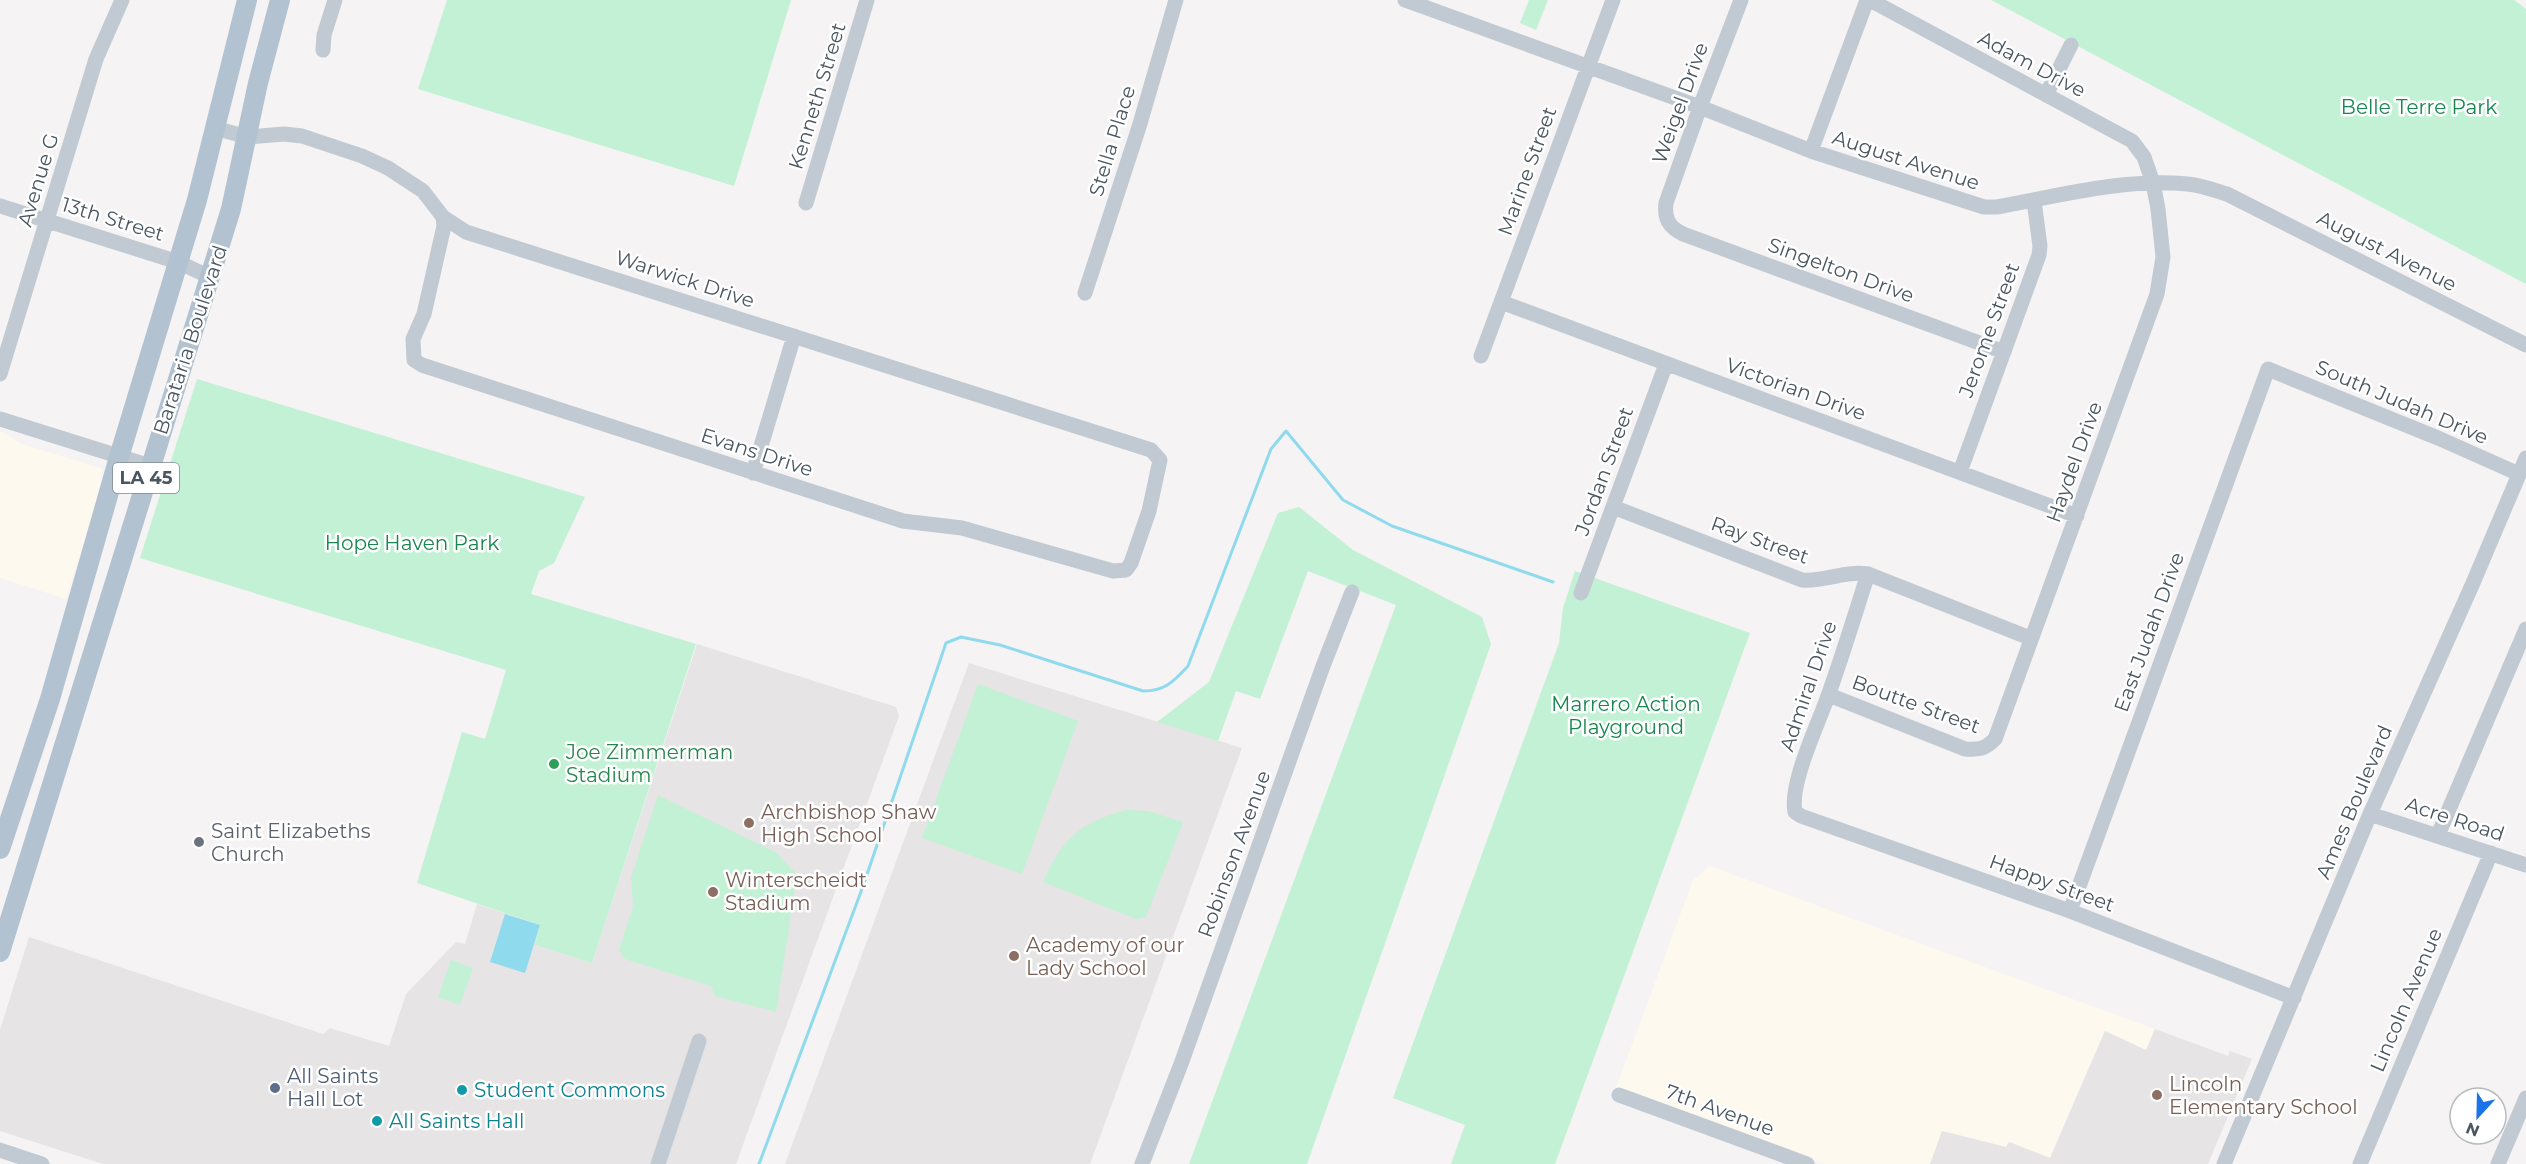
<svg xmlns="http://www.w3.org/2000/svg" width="2526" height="1164" viewBox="0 0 2526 1164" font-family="Montserrat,sans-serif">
<rect width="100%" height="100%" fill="#f5f3f3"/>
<!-- commercial -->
<path fill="#fdf9ef" d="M 0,431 L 22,444 L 103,469 L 101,477 L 103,483 L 66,599 L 0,578 Z
M 1710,866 L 1886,931 L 2155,1029 L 2146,1050 L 2104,1032 L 2050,1158 L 2009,1142 L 2007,1147 L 1942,1131 L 1930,1164 L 1825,1164 L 1616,1088 L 1693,880 Z"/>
<!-- education -->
<path fill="#e6e4e5" d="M 697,644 L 896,707 L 899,716 L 736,1164 L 103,1164 L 0,1131 L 0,1030 L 29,937 L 323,1034 L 330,1028 L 389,1046 L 406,994 L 456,942 L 465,944 L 477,904 L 540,925 L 535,945 L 592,963 Z
M 969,663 L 1242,748 L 1090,1164 L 785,1164 Z
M 2155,1029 L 2228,1056 L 2230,1051 L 2252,1059 L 2208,1164 L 1930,1164 L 1942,1131 L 2006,1147 L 2009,1142 L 2050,1158 L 2105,1031 L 2146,1050 Z"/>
<!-- green -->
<path fill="#c3f1d5" d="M 447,0 L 791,0 L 734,186 L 418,89 Z
M 1529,0 L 1548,0 L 1536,30 L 1520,23 Z
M 1991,0 L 2514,0 L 2526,9 L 2526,284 Z
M 197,379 L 585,497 L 554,563 L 539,571 L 531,594 L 696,644 L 592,963 L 535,945 L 540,925 L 417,883 L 462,732 L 485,739 L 506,670 L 140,558 Z
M 1299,507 L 1353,550 L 1482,617 L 1491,644 L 1307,1164 L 1189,1164 L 1396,605 L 1308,571 L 1260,699 L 1236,691 L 1218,741 L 1157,722 L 1209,682 L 1278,513 Z
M 1575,571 L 1750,633 L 1555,1164 L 1451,1164 L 1465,1125 L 1393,1098 L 1559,643 L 1563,608 Z
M 978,684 L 1078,721 L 1022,874 L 922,838 Z
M 658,795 L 777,853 L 797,875 L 776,1012 L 715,996 L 711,986 L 625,959 L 619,950 L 633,906 L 631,878 Z
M 1126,810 L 1148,811 L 1183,822 L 1146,917 L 1136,919 L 1043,882 C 1063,838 1079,823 1126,810 Z
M 451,960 L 473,968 L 460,1005 L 438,997 Z"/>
<!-- water -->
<path fill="#90daee" d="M 505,914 L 540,925 L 525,973 L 490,962 Z"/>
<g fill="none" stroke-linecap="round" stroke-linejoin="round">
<!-- stream -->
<path stroke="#90daee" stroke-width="3" d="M 759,1164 L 862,889 L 946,643 L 961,637 L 1000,645 L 1143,691 C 1165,691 1173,682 1188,666 L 1271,449 L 1286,431 L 1343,500 L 1392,526 L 1553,582"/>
<!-- minor -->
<path stroke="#c1cad2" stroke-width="15" d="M 1405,0 L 1700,107 L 1811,151 L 1984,207 L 1997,207 C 2058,196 2124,178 2187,184 C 2200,185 2214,190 2227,194 L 2526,345
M 1741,0 L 1700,107 L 1666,203 C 1664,219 1669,227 1683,234 L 2004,352
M 323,50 L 324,35 L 335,0
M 2046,95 L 2071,45
M 215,128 L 247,137 L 284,134 L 302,136 L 362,156 L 388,168 L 423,191 L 443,217 L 466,232 L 1151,450 L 1160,460 L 1149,511 L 1131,563 L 1126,570 L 1113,571 L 962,528 L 903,521 L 422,365 L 414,360 L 413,339 L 424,314 L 444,226 L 443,217
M 1811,151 L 1867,0
M 806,203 L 867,0
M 0,206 L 178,262 L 210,277
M 1085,293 L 1139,127 L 1176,0
M 1501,302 L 2077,516
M 1481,356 L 1613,0
M 0,374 L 96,59 L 122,0
M 0,419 L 150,466
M 1960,472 L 2039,255 L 2040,246 L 2034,201
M 753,473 L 794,336
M 1613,507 L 1802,580 C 1825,582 1846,570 1868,574 L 2030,638
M 1868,574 C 1855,614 1843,654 1829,693 C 1819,723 1789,783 1795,812 L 1801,816 L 2070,911 L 2294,998
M 1581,593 L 1666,364
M 1829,695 L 1965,749 C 1979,750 1985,749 1995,739 L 2157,294 L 2163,257 L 2158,209 L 2153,183 L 2144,157 L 2132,141 L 1870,0
M 2370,814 L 2526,865
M 2438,835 L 2526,629
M 2070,911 L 2268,369 L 2438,438 L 2519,474
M 1619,1095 L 1807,1164
M 0,1150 L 42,1164
M 658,1164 L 699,1041
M 1142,1164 L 1181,1064 L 1323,666 L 1352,592
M 2224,1164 L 2370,814 L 2473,583 L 2526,458
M 2360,1164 L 2491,853
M 2498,1164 L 2526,1098"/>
<!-- major -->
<path stroke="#b3c2d1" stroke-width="20" d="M 0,849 L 50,699 L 119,457 L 197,200 L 247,0
M 0,952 L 231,209 L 258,83 L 280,0"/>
</g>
<!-- markers -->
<circle fill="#2e9e5b" stroke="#fff" stroke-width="2" cx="554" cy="764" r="6"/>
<g fill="#8d6e63" stroke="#fff" stroke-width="2">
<circle cx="749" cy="823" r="6"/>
<circle cx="713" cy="892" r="6"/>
<circle cx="1014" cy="956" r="6"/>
<circle cx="2157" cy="1095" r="6"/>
</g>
<circle fill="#6b7280" stroke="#fff" stroke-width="2" cx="199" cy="842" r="6"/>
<circle fill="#5c6f8a" stroke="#fff" stroke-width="2" cx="275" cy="1088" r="6"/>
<g fill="#0f9aa8" stroke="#fff" stroke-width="2">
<circle cx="462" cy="1090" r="6"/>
<circle cx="377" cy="1121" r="6"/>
</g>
<g text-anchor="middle" stroke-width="5" stroke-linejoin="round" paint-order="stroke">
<!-- shield labels -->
<rect fill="#fff" stroke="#808990" stroke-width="1.5" x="113" y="463" width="66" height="30" rx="4.5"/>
<g font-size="18" font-weight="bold" fill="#4a5661">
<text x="146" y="484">LA 45</text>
</g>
<!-- street labels -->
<g font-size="20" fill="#4a5661" stroke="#fff">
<text transform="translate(2032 64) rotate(28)" y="7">Adam Drive</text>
<text transform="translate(817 96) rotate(-73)" y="7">Kenneth Street</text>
<text transform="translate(1680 103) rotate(-70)" y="7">Weigel Drive</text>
<text transform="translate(1112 141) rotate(-73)" y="7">Stella Place</text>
<text transform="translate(1906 160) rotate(18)" y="7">August Avenue</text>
<text transform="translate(1527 171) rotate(-70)" y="7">Marine Street</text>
<text transform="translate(38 180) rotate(-73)" y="7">Avenue G</text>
<text transform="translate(113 219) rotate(17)" y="7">13th Street</text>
<text transform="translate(2387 251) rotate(27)" y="7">August Avenue</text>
<text transform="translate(1841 270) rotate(20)" y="7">Singelton Drive</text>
<text transform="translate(685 279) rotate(18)" y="7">Warwick Drive</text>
<text transform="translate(1989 330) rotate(-70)" y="7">Jerome Street</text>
<text transform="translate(190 340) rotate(-72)" y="7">Barataria Boulevard</text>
<text transform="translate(1796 389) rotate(20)" y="7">Victorian Drive</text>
<text transform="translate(2402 402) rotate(23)" y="7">South Judah Drive</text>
<text transform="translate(757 452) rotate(18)" y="7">Evans Drive</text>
<text transform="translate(2074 462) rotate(-70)" y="7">Haydel Drive</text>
<text transform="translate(1604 471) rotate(-70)" y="7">Jordan Street</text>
<text transform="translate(1760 540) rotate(20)" y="7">Ray Street</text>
<text transform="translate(2149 632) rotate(-70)" y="7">East Judah Drive</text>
<text transform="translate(1808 686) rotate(-71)" y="7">Admiral Drive</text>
<text transform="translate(1916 704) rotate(20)" y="7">Boutte Street</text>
<text transform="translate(2354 802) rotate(-67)" y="7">Ames Boulevard</text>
<text transform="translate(2455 819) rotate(18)" y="7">Acre Road</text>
<text transform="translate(1234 854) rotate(-70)" y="7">Robinson Avenue</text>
<text transform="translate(2052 883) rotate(20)" y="7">Happy Street</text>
<text transform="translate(2406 1000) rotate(-67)" y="7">Lincoln Avenue</text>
<text transform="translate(1720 1110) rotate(20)" y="7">7th Avenue</text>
</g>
<!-- park labels -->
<g font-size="20" fill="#17864f" stroke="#fff">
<text x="2419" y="114">Belle Terre Park</text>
<text x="412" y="550">Hope Haven Park</text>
<text x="1626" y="711">Marrero Action<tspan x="1626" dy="23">Playground</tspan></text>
</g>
<!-- leisure labels -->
<g font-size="20" fill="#27864d" stroke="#fff" text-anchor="start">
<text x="566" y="759">Joe Zimmerman<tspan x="566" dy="23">Stadium</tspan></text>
</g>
<!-- education labels -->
<g font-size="20" fill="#785e54" stroke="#fff" text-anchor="start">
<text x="761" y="819">Archbishop Shaw<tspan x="761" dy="23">High School</tspan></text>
<text x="725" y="887">Winterscheidt<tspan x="725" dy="23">Stadium</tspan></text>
<text x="1026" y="952">Academy of our<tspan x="1026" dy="23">Lady School</tspan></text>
<text x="2169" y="1091">Lincoln<tspan x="2169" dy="23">Elementary School</tspan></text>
</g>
<!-- worship labels -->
<g font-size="20" fill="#5b616d" stroke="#fff" text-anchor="start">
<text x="211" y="838">Saint Elizabeths<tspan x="211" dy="23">Church</tspan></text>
</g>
<!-- service labels -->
<g font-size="20" fill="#4e5e75" stroke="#fff" text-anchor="start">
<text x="287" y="1083">All Saints<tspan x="287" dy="23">Hall Lot</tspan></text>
</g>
<!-- culture labels -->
<g font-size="20" fill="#0d838f" stroke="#fff" text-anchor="start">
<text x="474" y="1097">Student Commons</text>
<text x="389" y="1128">All Saints Hall</text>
</g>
</g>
<!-- north arrow -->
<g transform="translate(2478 1116) rotate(202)"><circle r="28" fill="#ffffff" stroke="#b7bbc0" stroke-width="1.5"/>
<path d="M0-4.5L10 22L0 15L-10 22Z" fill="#1a73e8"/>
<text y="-9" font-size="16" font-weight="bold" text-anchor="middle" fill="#4a5661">N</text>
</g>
</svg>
